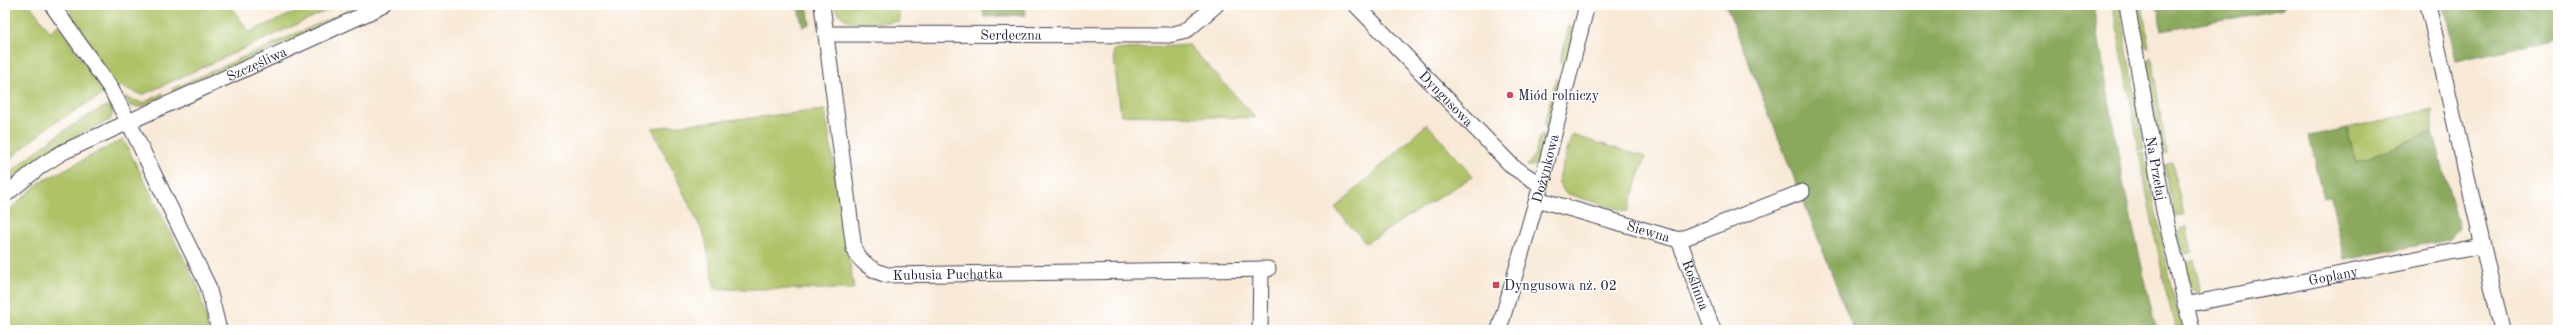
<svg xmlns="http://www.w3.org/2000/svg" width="2563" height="335" viewBox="0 0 2563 335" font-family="'Old Standard TT',serif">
<rect width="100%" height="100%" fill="#fff"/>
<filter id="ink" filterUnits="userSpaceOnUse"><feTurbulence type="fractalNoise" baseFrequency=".025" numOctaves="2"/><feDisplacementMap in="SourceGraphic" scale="8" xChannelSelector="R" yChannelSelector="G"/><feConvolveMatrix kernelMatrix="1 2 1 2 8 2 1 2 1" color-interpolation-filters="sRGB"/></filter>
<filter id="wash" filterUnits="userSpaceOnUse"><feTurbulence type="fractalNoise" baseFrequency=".012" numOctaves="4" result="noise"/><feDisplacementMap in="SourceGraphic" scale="16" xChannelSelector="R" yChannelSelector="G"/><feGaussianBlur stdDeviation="0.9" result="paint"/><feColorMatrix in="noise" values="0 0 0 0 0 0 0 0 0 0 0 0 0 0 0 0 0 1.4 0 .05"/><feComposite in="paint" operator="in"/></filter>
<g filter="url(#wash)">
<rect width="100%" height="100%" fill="#f8e9d6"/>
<!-- green -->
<path fill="#aec367" stroke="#687251" d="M 5,5 L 30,5 L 50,32 L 58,25 L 105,93 L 49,126 L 5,163 Z
M 70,5 L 230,5 L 249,32 L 313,5 L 339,5 L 142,95 L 120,86 L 116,89 L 71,20 Z
M 360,5 L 369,5 L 173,93 L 172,89 Z
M 834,5 L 897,5 L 900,21 C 879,22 842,31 834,5 Z
M 2113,5 L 2119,5 L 2144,149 L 2139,150 Z
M 2136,5 L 2142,5 L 2149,48 L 2143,44 Z
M 1569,26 L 1576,30 L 1567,63 L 1560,62 Z
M 1189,45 L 1256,118 L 1121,115 L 1113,50 Z
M 2151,57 L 2167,154 L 2161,151 L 2146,62 Z
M 1556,78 L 1561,84 L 1549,127 L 1544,126 Z
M 163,93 L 164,97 L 141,107 L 130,106 L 124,97 L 143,103 Z
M 111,104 L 113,113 L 110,120 C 72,138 37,157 5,184 L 5,177 C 39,148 71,123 111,104 Z
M 2433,109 L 2433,131 L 2355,163 L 2347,128 Z
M 825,110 L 854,289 L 715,289 L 705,237 L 652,128 Z
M 1427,124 L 1473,176 L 1366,243 L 1335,208 Z
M 1541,134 L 1547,136 C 1544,147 1542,168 1527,166 L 1535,154 Z
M 1572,135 L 1645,157 L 1628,212 L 1565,193 L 1558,181 Z
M 123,139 L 198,287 L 209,330 L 5,330 L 5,214 L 39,183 Z
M 2144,152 L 2171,288 L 2183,330 L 2176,330 L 2165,287 L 2139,153 Z
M 2172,163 L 2184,216 L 2177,216 L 2173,212 L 2165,168 L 2165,165 Z
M 2181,228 L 2187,228 L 2192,252 L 2185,254 L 2181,250 L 2178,233 Z
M 2194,260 L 2201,294 L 2190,287 L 2185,268 L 2187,263 Z"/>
<!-- forest -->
<path fill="#8aa95c" stroke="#56664c" d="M 797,5 L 807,5 L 810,24 L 803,27 Z
M 982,5 L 1025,5 L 1026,15 L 984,17 Z
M 1726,5 L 2093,5 L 2123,182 L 2156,330 L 1854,330 Z
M 2157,5 L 2284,5 L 2284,9 L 2162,31 Z
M 2444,5 L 2558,5 L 2558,38 L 2456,61 Z
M 2347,128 L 2356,163 L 2433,131 L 2459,228 L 2448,240 L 2344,259 L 2331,197 L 2324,198 L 2309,136 Z"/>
</g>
<g filter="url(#ink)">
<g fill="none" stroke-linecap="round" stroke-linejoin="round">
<defs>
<g id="minor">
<path d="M 52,5 L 111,89 L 132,129 L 208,286 L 219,330"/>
<path id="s1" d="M 822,5 L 854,249 C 860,262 873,271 887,275 L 1268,269"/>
<path id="s2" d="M 1356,5 L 1513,167 L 1541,185"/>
<path id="s3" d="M 2127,5 L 2164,211 L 2192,330"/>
<path d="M 2428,5 L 2502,330"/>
<path id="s4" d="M 826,34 L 1169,35 L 1186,31 L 1216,5"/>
<path id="s5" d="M 5,195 L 42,165 L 63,152 L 385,5"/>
<path id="s6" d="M 1537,199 L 1679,240 L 1802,192"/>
<path id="s7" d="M 1679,240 L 1713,330"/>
<path id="s8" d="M 2185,305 L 2481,246"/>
<path d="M 1260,330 L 1261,269"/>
<path id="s9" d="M 1499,330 L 1541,185 L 1587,5"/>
</g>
</defs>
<!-- minor casing -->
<use href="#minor" stroke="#424052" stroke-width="17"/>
<!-- minor -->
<use href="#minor" stroke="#fff" stroke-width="15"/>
</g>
</g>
<!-- markers -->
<g fill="#d1495b" stroke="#fff" stroke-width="1.5">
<circle cx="1510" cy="95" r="4"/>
<rect x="1492" y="281" width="8" height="8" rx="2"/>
</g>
<g text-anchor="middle" stroke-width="3" stroke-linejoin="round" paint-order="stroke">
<!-- street labels -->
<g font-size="14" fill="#22223b" stroke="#fff">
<text dy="5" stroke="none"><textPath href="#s4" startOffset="185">Serdeczna</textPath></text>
<text dy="5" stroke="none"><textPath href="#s5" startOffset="285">Szczęśliwa</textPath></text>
<text dy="5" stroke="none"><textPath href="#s2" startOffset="130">Dyngusowa</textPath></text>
<text dy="5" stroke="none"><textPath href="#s9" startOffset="168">Dożynkowa</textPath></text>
<text dy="5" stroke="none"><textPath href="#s3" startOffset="166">Na Przełaj</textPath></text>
<text dy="5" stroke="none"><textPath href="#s6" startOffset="116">Siewna</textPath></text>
<text dy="5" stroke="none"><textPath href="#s1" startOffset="350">Kubusia Puchatka</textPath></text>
<text dy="5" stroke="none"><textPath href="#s8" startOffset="151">Goplany</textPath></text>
<text dy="5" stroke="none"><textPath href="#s7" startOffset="48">Roślinna</textPath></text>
</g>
<!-- poi labels -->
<g font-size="14" fill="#22223b" stroke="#fff" text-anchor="start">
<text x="1518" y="100">Miód rolniczy</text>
<text x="1504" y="290">Dyngusowa nż. 02</text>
</g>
</g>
<!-- margin -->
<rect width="2563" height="335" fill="none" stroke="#fff" stroke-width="20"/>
</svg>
